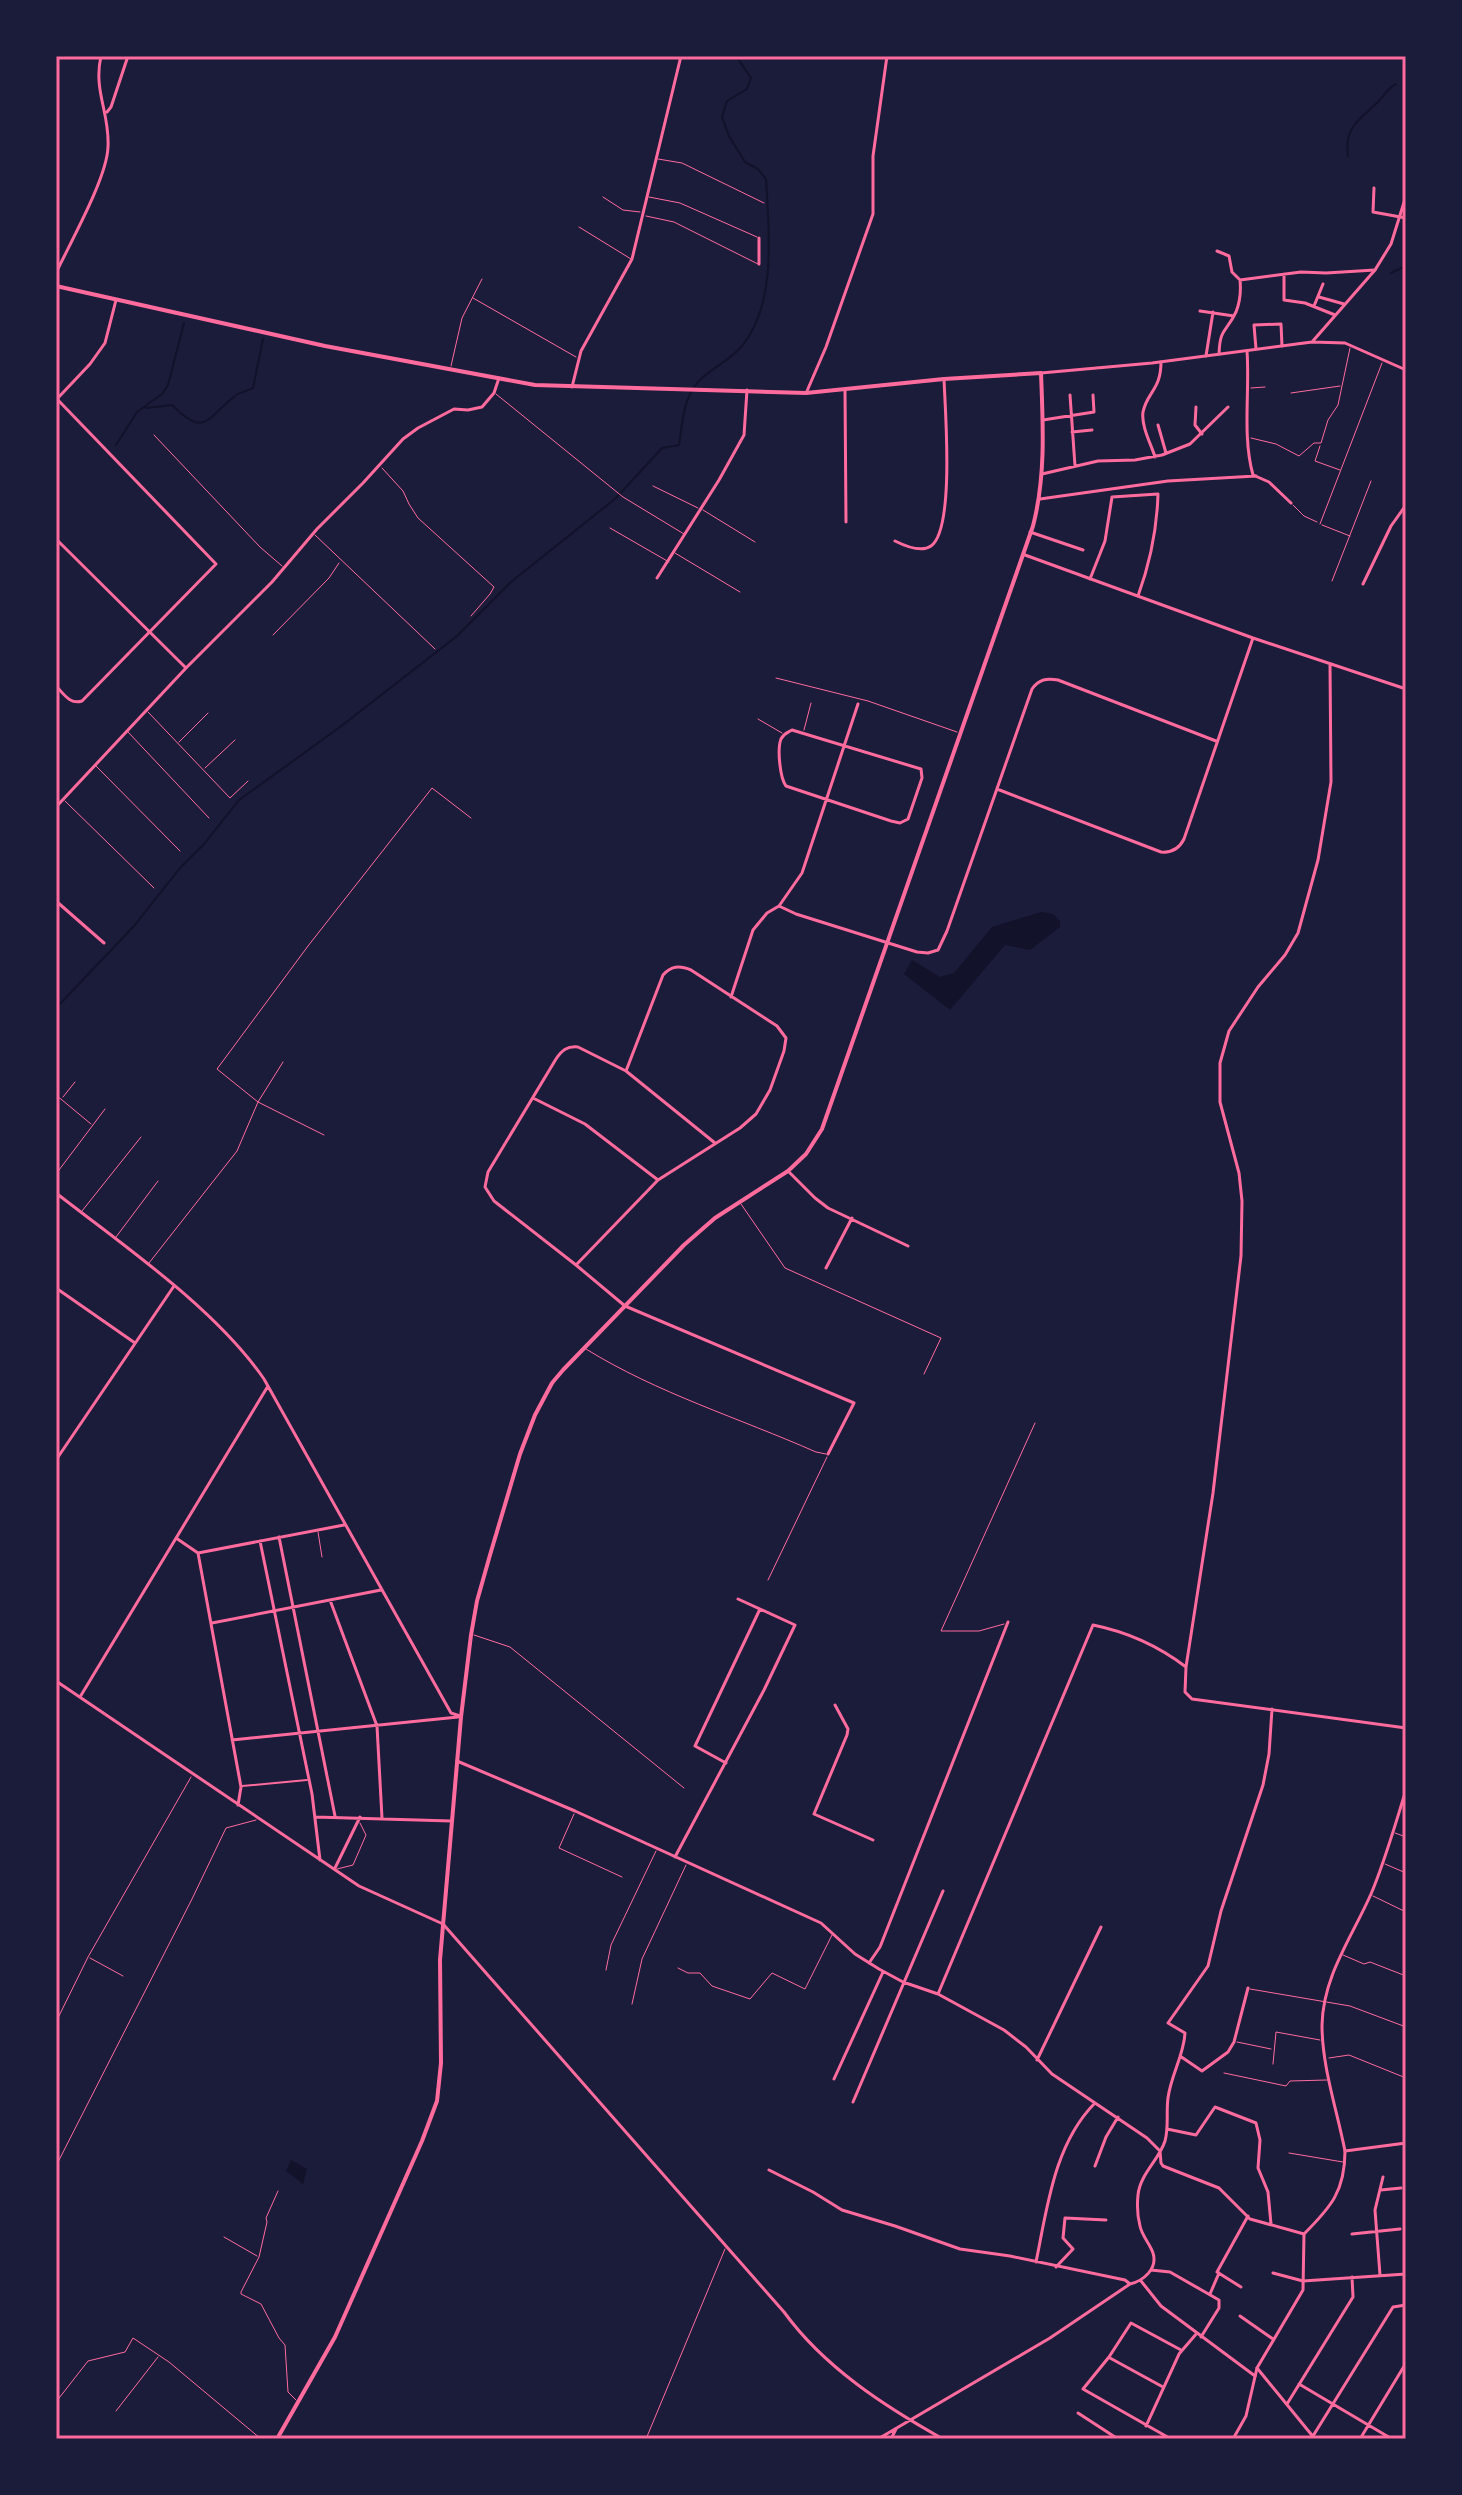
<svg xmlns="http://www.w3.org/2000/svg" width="1462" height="2495" viewBox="0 0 1462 2495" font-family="'Noto Serif',serif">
<rect width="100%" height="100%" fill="#1b1b3a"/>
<!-- water -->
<path fill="#12122b" d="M 1041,912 L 1053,914 L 1060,921 L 1060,927 L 1030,950 L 1005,945 L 950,1010 L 904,974 L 912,960 L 940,977 L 954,973 L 992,927 Z
M 291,2160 L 307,2169 L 303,2184 L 286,2171 Z"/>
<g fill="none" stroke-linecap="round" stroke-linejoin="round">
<!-- stream -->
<path stroke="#12122b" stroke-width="2" d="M 1348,156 C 1344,127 1359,120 1378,102 C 1385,95 1387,88 1396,84
M 1391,273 L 1406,266
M 146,408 L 172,405 C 206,439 207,417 235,396 C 240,392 248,391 253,388 L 263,339
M 116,445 L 137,412 L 162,394 L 168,385 L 184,323
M 56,1008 L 134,926 L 180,868 L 204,844 L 239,800 L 340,727 L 457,636 L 511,582 L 616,498 L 662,448 L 679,445 C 683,420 683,394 703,377 C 716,366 731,359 742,346 C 777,303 769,231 766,179 L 758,169 L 745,162 L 729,136 L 722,117 L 727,101 L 747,89 L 751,78 L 736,56"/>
<!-- service -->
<path stroke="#ff6b9d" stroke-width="1" d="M 658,159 L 682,163 L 764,203
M 603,197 L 623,210 L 640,212
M 649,197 L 680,203 L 757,237
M 646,216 L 674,222 L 758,264
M 579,227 L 631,259
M 473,298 L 576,357
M 451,366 L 462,318 L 482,279
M 1251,388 L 1265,387
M 1291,393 L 1340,386
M 496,394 L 623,497 L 684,534
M 154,435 L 260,547 L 282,566
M 1251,438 L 1276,444 L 1299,456 L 1314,443 L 1321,443 L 1328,420 L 1338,405 L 1350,348
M 1320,446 L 1315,461 L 1340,470
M 382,468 L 403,491 L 409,504 L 418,518 L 494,587 L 490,594 L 471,616
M 653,486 L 698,508
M 1293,505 L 1304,516 L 1317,522
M 703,510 L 755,542
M 1320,524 L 1382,363
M 1322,525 L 1350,536
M 610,528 L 669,562
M 315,535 L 435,649
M 675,553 L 740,592
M 1332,581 L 1371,481
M 273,635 L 329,578 L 339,563
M 776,678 L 868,701 L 957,732
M 148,712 L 230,798 L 248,781
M 758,719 L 782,733
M 804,730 L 811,703
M 128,732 L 209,818
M 179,742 L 208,713
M 96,766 L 180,851
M 205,768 L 235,740
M 65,801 L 154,888
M 283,1062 L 258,1102 L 324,1135
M 56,1095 L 91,1124
M 63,1097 L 75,1082
M 56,1174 L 105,1109
M 741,1204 L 785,1268 L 941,1338 L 924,1374
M 82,1211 L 141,1137
M 116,1237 L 158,1181
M 149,1263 L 237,1151 L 258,1102 L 217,1069 L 308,946 L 432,788 L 471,818
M 586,1349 C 657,1393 739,1418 816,1452 L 826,1454
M 318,1532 L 322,1557
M 768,1580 L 827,1457
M 1004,1624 L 979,1631 L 941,1631 L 1035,1423
M 474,1635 L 510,1647 L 684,1788
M 574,1814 L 559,1848 L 622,1877
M 1395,1833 L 1406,1837
M 1385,1864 L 1406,1873
M 337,1869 L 353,1865 L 366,1835 L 360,1823
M 1373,1896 L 1406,1912
M 1343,1955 L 1364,1964 L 1370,1962 L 1406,1976
M 90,1958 L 123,1976
M 678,1968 L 688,1973 L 700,1973 L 712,1986 L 750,1999 L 772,1973 L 805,1989 L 832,1935
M 606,1970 L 611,1945 L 656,1851
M 1250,1989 L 1350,2006 L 1406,2027
M 632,2004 L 642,1959 L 686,1865
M 56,2022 L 88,1957 L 191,1777
M 1237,2042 L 1271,2049
M 1329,2058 L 1349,2055 L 1406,2078
M 1273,2064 L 1276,2032 L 1320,2040
M 1224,2073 L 1286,2086 L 1290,2081 L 1327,2080
M 1289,2153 L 1343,2162
M 56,2166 L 192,1899 L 226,1828 L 256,1820
M 278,2191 L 266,2218 L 267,2222 L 259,2257 L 241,2292 L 241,2294 L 261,2304 L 279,2338 L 285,2345 L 288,2392 L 296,2400
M 224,2237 L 257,2256
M 56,2402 L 88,2361 L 125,2352 L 133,2338 L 169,2362 L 261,2439
M 116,2411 L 158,2357
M 646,2439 L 725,2249"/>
<!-- pedestrian -->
<path stroke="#ff6b9d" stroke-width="2" d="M 242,1786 L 307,1780"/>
<!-- minor -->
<path stroke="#ff6b9d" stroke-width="3" d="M 107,112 L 111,107 L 128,56
M 1374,188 L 1373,212 L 1406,218
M 1217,251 L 1229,256 L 1232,272 L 1240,280 C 1241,290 1240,302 1236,312 C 1226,333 1220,327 1219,354
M 759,264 L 759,238
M 56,273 C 70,243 107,178 108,147 C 110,113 93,91 101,56
M 1284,274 L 1284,300 L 1305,303 L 1335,315
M 1240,280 L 1301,272 L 1326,273 L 1375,270
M 1319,297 L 1344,304
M 1314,306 L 1323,284
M 1200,311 L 1234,316
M 1256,349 L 1254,325 L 1281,324 L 1282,346
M 1247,351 C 1250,391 1242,436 1253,475 L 1269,482 L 1291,503
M 1206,356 L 1213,312
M 572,387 L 581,351 L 632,259 L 681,56
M 845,390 L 846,522
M 807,391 L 826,347 L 873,214 L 873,156 L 887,56
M 1070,395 L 1075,466
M 56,400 L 90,364 L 105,343 L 116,300
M 1196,407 L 1195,425 L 1202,434
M 1043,420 L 1094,412 L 1093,395
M 1158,425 L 1166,453
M 1072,432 L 1092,430
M 1155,457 C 1151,444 1141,426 1143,412 C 1147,392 1161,390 1161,362
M 1042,474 L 1098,461 L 1135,460 L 1162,455 L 1190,444 L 1228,407
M 1040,499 L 1168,481 L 1256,476
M 1030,532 L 1083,550
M 56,539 L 186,668
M 895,541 C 905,546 921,553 931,546 C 955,529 945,409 944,379
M 1025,555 L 1253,638 L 1406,689
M 657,578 L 719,480 L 744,435 L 747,390
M 1090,579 L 1105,541 L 1112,497 L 1158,494 C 1157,529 1150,563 1138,596
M 1363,584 L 1391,526 L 1406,505
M 56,686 C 64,694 70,705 82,701 L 216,564 L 57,399
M 792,730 L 921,769 L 922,778 L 908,819 L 900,823 L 891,821 L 786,786 C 780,778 777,749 781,739 C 784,733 787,733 792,730 Z
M 997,789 L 1161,852 C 1172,853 1179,849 1184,839 L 1253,638
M 56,807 L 186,668 L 272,582 L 317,529 L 363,483 L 403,439 L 418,428 L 454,409 L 468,410 L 482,407 L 494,393 L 499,378
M 56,901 L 104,943
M 779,906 L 796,914 L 917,952 L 928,953 L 938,950 L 947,931 L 1032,689 C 1039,679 1047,678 1058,680 L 1216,741
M 731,997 L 753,930 L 767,913 L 779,906 L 802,873 L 858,704
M 533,1098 L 585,1124 L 658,1180
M 715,1143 L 626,1071 L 578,1047 C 567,1046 562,1050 556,1059 L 488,1172 L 485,1187 L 494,1201 L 576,1265 L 625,1306 L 854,1403 L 828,1454
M 788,1171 L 815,1198 L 828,1208 L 908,1246
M 56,1193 C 124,1246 215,1308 264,1379 L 451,1713 L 460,1716
M 576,1265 L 658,1180 L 740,1128 L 756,1114 L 770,1090 L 784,1051 L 786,1038 L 777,1026 L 691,970 C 679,965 671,966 663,975 L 626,1071
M 826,1268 L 852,1218
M 56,1288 L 135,1343
M 56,1460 L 174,1286
M 279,1537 L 335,1816
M 176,1538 L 198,1553 L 344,1525
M 260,1541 L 312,1794 L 320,1860
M 198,1553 L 241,1787 L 238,1805
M 330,1600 L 377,1726 L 382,1818
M 212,1623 L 381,1590
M 1186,1667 L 1213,1493 L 1241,1256 L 1242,1201 L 1239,1173 L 1220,1102 L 1220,1063 L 1229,1031 L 1258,987 L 1285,955 L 1298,933 L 1318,860 L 1331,782 L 1330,664
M 56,1681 L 359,1886 L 443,1924 L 784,2312 C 824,2367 884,2406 943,2439
M 80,1697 L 268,1386
M 835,1705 L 848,1729 L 847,1735 L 814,1814 L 873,1840
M 232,1740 L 458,1717
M 457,1761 L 575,1811 L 821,1923 L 855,1954 L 879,1969 L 903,1982 L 938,1994 L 1004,2030 L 1026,2047 L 1052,2074 L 1147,2138 L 1160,2151 L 1161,2163 L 1163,2166 L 1219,2188 L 1250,2219 L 1304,2234
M 726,1763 L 695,1746 L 760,1609
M 315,1817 L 451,1821
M 675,1857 L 764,1690 L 795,1625 L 738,1599
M 335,1868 L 360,1817
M 869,1963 L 880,1947 L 1008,1622
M 938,1994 L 1093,1625 C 1128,1632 1157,1645 1186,1667 L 1185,1692 L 1192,1699 L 1406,1728
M 1180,2056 L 1202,2071 L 1228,2052 L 1234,2042 L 1248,1988
M 1037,2060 L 1101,1927
M 834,2079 L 883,1972
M 853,2102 L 943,1891
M 1167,2129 L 1196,2135 L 1215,2107 L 1256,2123 L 1260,2140 L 1258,2168 L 1268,2192 L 1271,2224
M 1345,2151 L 1406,2143
M 1095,2166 L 1106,2137 L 1118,2117
M 769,2170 L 813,2192 L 842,2210 L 895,2226 L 960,2249 L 1010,2256 L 1125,2280 L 1130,2284
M 1381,2190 L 1401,2188
M 1352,2234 L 1400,2229
M 1036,2262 C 1047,2209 1054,2144 1095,2103
M 1056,2267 L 1073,2249 L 1063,2238 L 1065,2218 L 1106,2220
M 1151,2270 L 1170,2272 L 1219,2300 L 1219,2308 L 1201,2337
M 1273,2273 L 1303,2281 L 1406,2274
M 1380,2275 L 1375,2210 L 1383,2177
M 1141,2281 L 1161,2306 L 1255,2376
M 1241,2287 L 1217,2272 L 1248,2216
M 1210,2294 L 1219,2273
M 1240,2316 L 1273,2339
M 1110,2358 L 1163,2387
M 1257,2368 L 1315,2439
M 1299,2384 L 1392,2439
M 1287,2404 L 1353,2297 L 1352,2277
M 1078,2413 L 1118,2439
M 1146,2426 L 1179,2354 L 1197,2333
M 1313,2436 L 1393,2307 L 1406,2305
M 878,2439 L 1050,2338 L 1130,2284 C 1143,2281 1158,2269 1153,2253 C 1150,2244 1142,2236 1140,2226 C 1137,2215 1137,2205 1138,2195 C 1140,2174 1159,2160 1165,2141 C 1169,2127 1166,2112 1168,2098 C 1171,2075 1184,2055 1185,2033 L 1168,2023 L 1208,1966 L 1221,1911 L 1263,1785 L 1269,1754 L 1272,1709
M 891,2439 L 896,2429
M 1171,2439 L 1083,2389 L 1109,2357 L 1131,2323 L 1181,2350
M 1282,2439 L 1283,2438
M 1360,2439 L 1406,2363"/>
<!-- tertiary -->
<path stroke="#ff6b9d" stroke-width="3" d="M 1312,342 L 1375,270 L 1391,244 L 1406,196
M 1041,373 L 1152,363 L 1312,342 L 1345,343 L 1406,370
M 1233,2439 L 1246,2416 L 1257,2368 L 1303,2290 L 1304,2234 C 1331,2207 1345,2191 1345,2151 C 1337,2110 1322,2067 1322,2025 C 1323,1976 1352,1937 1371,1894 C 1385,1861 1395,1825 1406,1790"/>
<!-- secondary -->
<path stroke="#ff6b9d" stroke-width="4" d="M 56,286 L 325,346 L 535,385 L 806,393 L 944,379 L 1041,373 C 1043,424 1046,476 1033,526 L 822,1129 L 806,1154 L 788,1171 L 715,1218 L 684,1245 L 563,1370 L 552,1383 L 535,1415 L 520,1454 L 490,1555 L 477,1601 L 471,1635 L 461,1717 L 440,1960 L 441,2063 L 437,2101 L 422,2141 L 335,2337 L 277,2439"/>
</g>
<!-- border -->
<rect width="1462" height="2495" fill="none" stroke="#1b1b3a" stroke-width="116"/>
<rect x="58" y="58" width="1346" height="2379" fill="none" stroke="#ff6b9d" stroke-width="3"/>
</svg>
